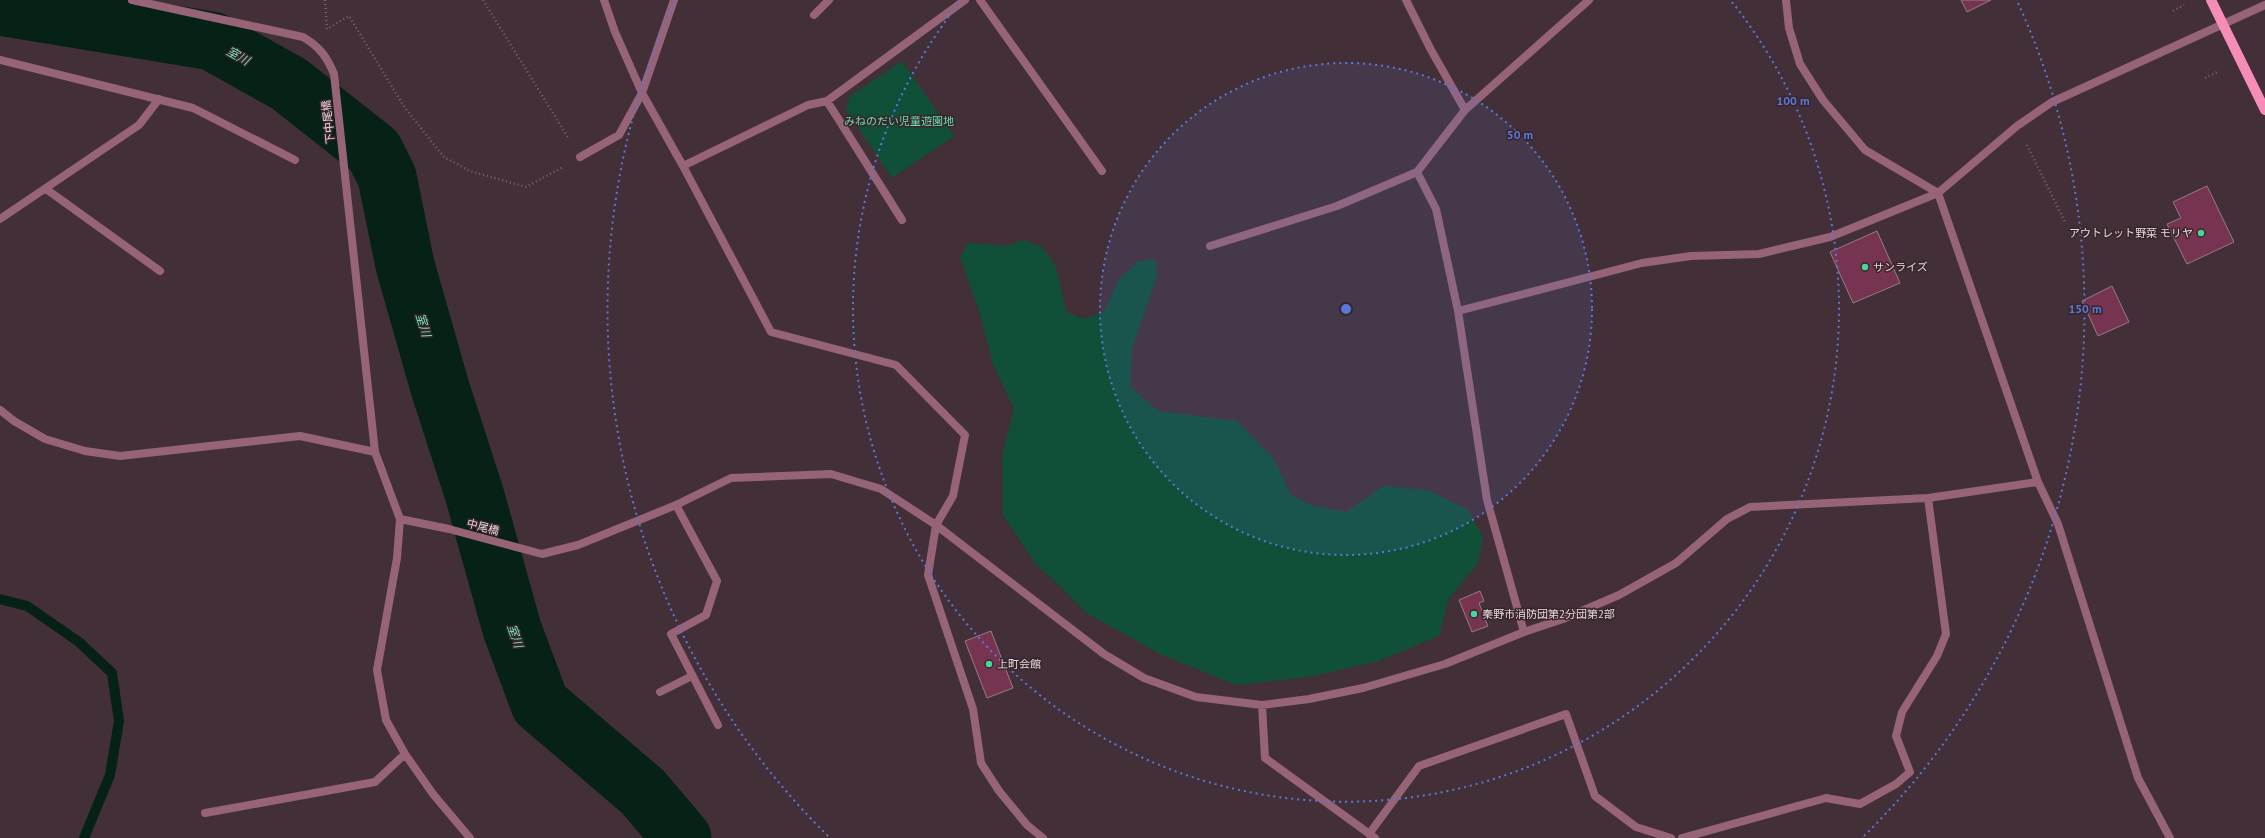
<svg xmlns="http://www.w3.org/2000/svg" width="2265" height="838" viewBox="0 0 2265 838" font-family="'PT Sans','Noto Sans JP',sans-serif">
<rect width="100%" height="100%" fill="#432f37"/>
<!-- green -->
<path fill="#105038" d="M 902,61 L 954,136 L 892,178 L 846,110 L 850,96 Z
M 1024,240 L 1043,248 L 1056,267 L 1066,312 L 1084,319 L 1104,312 L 1119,279 L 1139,261 L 1155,259 L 1157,276 L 1132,349 L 1130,386 L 1158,411 L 1237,421 L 1274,459 L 1291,495 L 1314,506 L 1347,512 L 1383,486 L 1428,490 L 1468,510 L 1483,537 L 1478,563 L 1448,600 L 1439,636 L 1379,661 L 1309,677 L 1236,685 L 1160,654 L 1088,614 L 1034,562 L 1003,515 L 1002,456 L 1014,409 L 993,364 L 980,314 L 960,257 L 968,243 L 1006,246 Z"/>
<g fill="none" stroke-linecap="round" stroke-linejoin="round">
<!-- stream -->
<path stroke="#062116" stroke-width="10" d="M 0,599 L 27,606 L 79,642 L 112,673 L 119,721 L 110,775 L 84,838"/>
<!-- river -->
<path stroke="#062116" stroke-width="59" d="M 0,6 L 212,41 L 289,84 L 374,151 L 387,177 L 405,265 L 440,388 L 474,493 L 512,629 L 540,704 L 643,792 L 682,838"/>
</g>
<!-- building -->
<path fill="#763451" stroke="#947c85" d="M 1961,0 L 1991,0 L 1967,12 Z
M 2207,186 L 2234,242 L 2187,264 L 2167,224 L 2181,218 L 2173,202 Z
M 1877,231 L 1900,283 L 1853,303 L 1830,252 Z
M 2112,286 L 2129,322 L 2098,336 L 2082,301 Z
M 1480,591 L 1484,601 L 1479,603 L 1488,626 L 1472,632 L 1459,600 Z
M 991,631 L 1013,688 L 987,698 L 965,641 Z"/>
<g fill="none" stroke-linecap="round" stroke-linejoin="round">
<!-- path -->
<path stroke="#76646b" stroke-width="2.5" stroke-dasharray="1 3" stroke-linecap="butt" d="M 325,0 L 327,29 L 349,16 L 405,108 L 444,157 L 470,171 L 526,187 L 563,167
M 483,0 L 569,139
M 2173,11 L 2184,5
M 2205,78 L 2217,72
M 2027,145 L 2065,222"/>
<!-- lane -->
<path stroke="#966377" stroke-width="8" d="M 1417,172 L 1436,209 L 1458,311 L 1487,500 L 1524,632
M 1458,311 L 1642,263 L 1691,256 L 1759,254 L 1830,237 L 1938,193
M 676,505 L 717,581 L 706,615 L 671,634 L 718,725
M 660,692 L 692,676
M 1369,834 L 1419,766 L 1566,714 L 1595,796 L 1636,827 L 1671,838
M 1682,838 L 1826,798 L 1860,804 L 1896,784 L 1910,772 L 1896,736 L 1902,712 L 1937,656 L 1946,634 L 1928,498"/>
<!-- street -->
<path stroke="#966377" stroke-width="8" d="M 132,0 L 303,37 C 320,47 327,57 334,74 L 375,452 L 400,519 L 397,558 L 377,670 L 386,720 L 405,754 L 433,794 L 470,838
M 604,0 L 615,32 L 642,93 L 683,166 L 771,332 L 896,365 L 965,435 L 953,496 L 936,525 L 928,575 L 973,709 L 981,763 L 999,791 L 1027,825 L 1043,838
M 980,0 L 1102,171
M 1406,0 L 1431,50 L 1465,110
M 1786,0 L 1789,28 L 1800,64 L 1823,100 L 1865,150 L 1938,193 L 2038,482 L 2058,524 L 2138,778 L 2170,838
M 814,15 L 829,0
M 0,60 L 193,108 L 295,160
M 827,101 L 902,220
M 580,157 L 619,135 L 642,93 L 674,0
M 683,166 L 808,105 L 827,101 L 965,0
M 46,189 L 160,271
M 1938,193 L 2017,126 L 2052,102 L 2265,5
M 0,219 L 139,125 L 159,99
M 1210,246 L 1337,206 L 1417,172 L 1465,110 L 1589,0
M 0,410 L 14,421 L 45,439 L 85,451 L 120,456 L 300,436 L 375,452
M 400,519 L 449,529 L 542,554 L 578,545 L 676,505 L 731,478 L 831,474 L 881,489 L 936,525 L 1104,654 L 1144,678 L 1196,697 L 1262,705 L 1309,699 L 1363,688 L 1445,664 L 1524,632 L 1563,619 L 1619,595 L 1676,563 L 1727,519 L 1750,507 L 1928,498 L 2038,482
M 1262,705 L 1265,758 L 1375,838
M 205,813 L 375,782 L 405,754"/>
<!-- primary -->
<path stroke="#f58db8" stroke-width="10" d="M 2211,0 L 2265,110"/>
</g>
<!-- distance rings -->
<circle cx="1346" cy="309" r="246" fill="#5a78da" fill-opacity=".12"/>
<g fill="none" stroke="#5a78da" stroke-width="2" stroke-dasharray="2 4">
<circle cx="1346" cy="309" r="246"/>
<path d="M1732 2A493 493 0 1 1 960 2"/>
<path d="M828 836A739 739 0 0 1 674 3M2018 3A739 739 0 0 1 1864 836"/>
</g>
<!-- markers -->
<g fill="#47d49d" stroke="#39252c" stroke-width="1.5">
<circle cx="2201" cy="233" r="4"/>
<circle cx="1865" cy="267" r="4"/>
<circle cx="1474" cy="614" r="4"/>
<circle cx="989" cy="664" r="4"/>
</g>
<g text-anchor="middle" stroke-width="3" stroke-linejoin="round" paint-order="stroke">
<!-- park labels -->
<g font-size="11" fill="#6bdfae" stroke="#39252c">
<text x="899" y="125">みねのだい児童遊園地</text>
</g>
<!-- street labels -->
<g font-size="11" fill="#e8dade" stroke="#39252c">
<text transform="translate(328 122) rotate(-96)" y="4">下中尾橋</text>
<text transform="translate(483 527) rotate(15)" y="4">中尾橋</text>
</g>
<!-- poi labels -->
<g font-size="11" fill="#e8dade" stroke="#39252c" text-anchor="start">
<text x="2193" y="237" text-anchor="end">アウトレット野菜 モリヤ</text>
<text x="1873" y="271">サンライズ</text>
<text x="1482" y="618">秦野市消防団第2分団第2部</text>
<text x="997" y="668">上町会館</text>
</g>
<!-- water labels -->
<g font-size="12" font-style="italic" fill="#6fe3b1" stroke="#39252c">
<text transform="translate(238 56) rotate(29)" y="4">室川</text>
<text transform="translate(423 325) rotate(73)" y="4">室川</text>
<text transform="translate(515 636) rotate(71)" y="4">室川</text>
</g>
</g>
<circle cx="1346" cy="309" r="6" fill="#5a78da" stroke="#39252c" stroke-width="2"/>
<g font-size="12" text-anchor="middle" font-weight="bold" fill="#5a78da" stroke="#39252c" stroke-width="3" stroke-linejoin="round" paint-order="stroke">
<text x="1793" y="105">100 m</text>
<text x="1520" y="139">50 m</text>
<text x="2085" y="313">150 m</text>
</g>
</svg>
